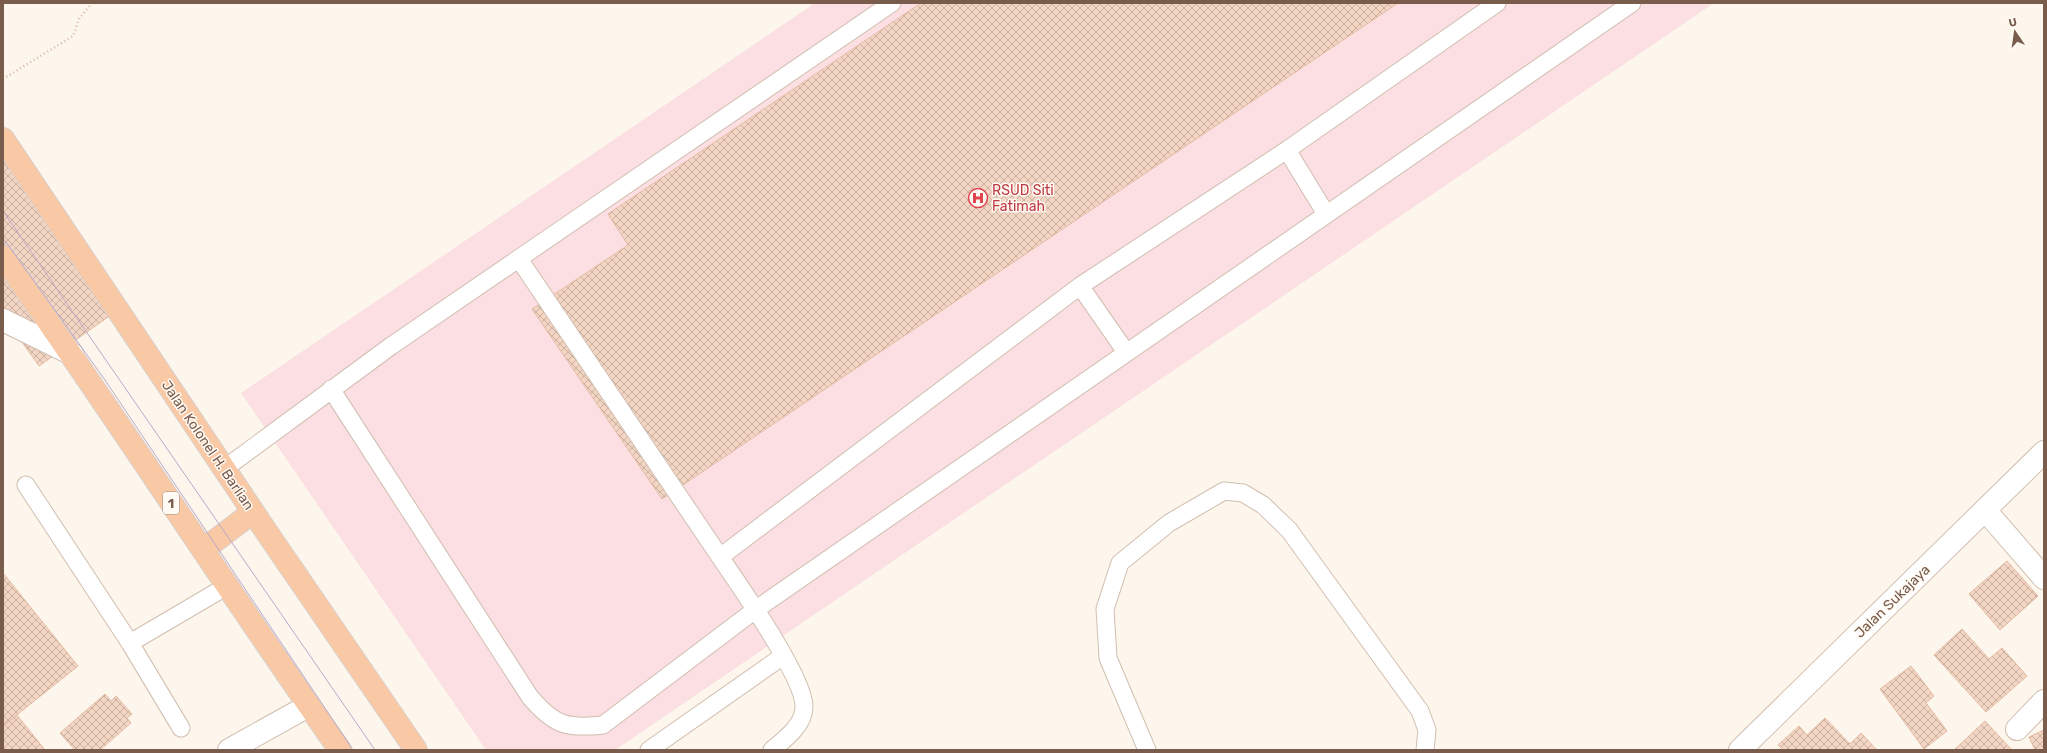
<svg xmlns="http://www.w3.org/2000/svg" width="2047" height="753" viewBox="0 0 2047 753" font-family="Rubik,sans-serif">
<defs>
<pattern id="building-cross-hatch" width="8" height="8" patternUnits="userSpaceOnUse"><rect width="8" height="8" fill="#f3d5c3"/><path d="M0 0l8 8M0 8l8-8" fill="none" stroke="#cab0a1"/></pattern>
</defs>
<rect width="100%" height="100%" fill="#fdf6ec"/>
<!-- medical -->
<path fill="#fbdfe3" d="M 815,3 L 1714,3 L 615,750 L 486,750 L 241,393 Z"/>
<!-- building -->
<path fill="url(#building-cross-hatch)" stroke="#e6bba3" d="M 921,3 L 1398,3 L 662,499 L 532,309 L 628,245 L 608,214 Z
M 3,132 L 125,305 L 39,366 L 3,315 Z
M 2007,561 L 2038,596 L 2000,630 L 1969,594 Z
M 3,573 L 78,666 L 3,726 Z
M 1962,629 L 1989,659 L 2002,648 L 2027,676 L 1986,712 L 1934,655 Z
M 1911,666 L 1934,696 L 1926,703 L 1947,731 L 1924,749 L 1880,689 Z
M 105,694 L 111,701 L 116,696 L 132,714 L 127,718 L 131,723 L 100,750 L 75,750 L 60,733 Z
M 17,715 L 45,750 L 3,750 L 3,726 Z
M 1825,718 L 1850,744 L 1861,733 L 1877,750 L 1783,750 L 1778,745 L 1799,726 L 1807,735 Z
M 1985,721 L 2012,750 L 1954,750 Z
M 2044,730 L 2044,750 L 2035,750 L 2029,737 Z"/>
<g fill="none" stroke-linecap="round" stroke-linejoin="round">
<defs>
<path id="service" d="M 1287,150 L 1326,214
M 519,259 L 720,557
M 1080,286 L 1126,352
M 331,389 L 530,697 C 554,725 566,729 603,725 L 755,610 L 1632,3
M 224,469 L 391,346 L 892,3
M 26,485 L 130,643 L 227,586
M 130,643 L 181,728
M 649,750 L 783,656
M 772,750 C 785,739 804,725 804,707 C 805,678 739,585 720,557 L 1080,286 L 1287,150 L 1497,3
M 1147,750 L 1108,658 L 1105,609 L 1120,563 L 1169,523 L 1224,491 L 1243,493 L 1263,505 L 1289,530 L 1420,711 L 1427,730 L 1425,750"/>
<path id="minor" d="M 3,320 L 72,354
M 1985,510 L 2044,578
M 2017,729 L 2044,701
M 229,750 L 308,706
M 1740,750 L 2044,452"/>
<path id="trunk" d="M 3,139 L 270,537 L 416,750
M 3,257 C 118,419 225,587 340,750
M 203,550 L 253,512"/>
</defs>
<!-- service casing -->
<use href="#service" stroke="#d1beb0" stroke-width="19"/>
<!-- minor casing -->
<use href="#minor" stroke="#d1beb0" stroke-width="24"/>
<!-- trunk casing -->
<use href="#trunk" stroke="#dad1cd" stroke-width="24"/>
<!-- path -->
<path stroke="#d9b8a5" stroke-width="2.5" stroke-dasharray="1 3" stroke-linecap="butt" d="M 3,79 L 73,36 L 79,19 L 92,3"/>
<!-- service -->
<use href="#service" stroke="#fff" stroke-width="17"/>
<!-- minor -->
<use href="#minor" stroke="#fff" stroke-width="22"/>
<!-- trunk -->
<use href="#trunk" stroke="#f9c8a4" stroke-width="22"/>
<!-- tram -->
<path stroke="#b9a8c9" stroke-width="1" d="M 3,211 L 375,750
M 3,238 L 105,380 L 353,750"/>
</g>
<!-- icons -->
<defs>
<symbol id="hospital-ring" viewBox="-11 -11 22 22"><circle r="9.5" fill="#fffaf3" stroke="#e0444e" stroke-width="1.5"/><path d="M-5-5h3v3.5h4V-5h3V5h-3V1.5h-4V5h-3Z" fill="#e0444e"/></symbol>
</defs>
<g fill-rule="evenodd">
<use href="#hospital-ring" x="967" y="187" width="22" height="22"/>
</g>
<g text-anchor="middle" stroke-width="3" stroke-linejoin="round" paint-order="stroke">
<!-- shield labels -->
<rect fill="#fffaf3" stroke="#a28b7f" stroke-width="1" x="163" y="492" width="16" height="22" rx="3"/>
<g font-size="13" font-weight="bold" fill="#7a5c4d">
<text x="171" y="508">1</text>
</g>
<!-- health labels -->
<g font-size="14" fill="#be3a42" stroke="#fffaf3" text-anchor="start">
<text x="992" y="195">RSUD Siti<tspan x="992" dy="16">Fatimah</tspan></text>
</g>
<!-- street labels -->
<g font-size="14" fill="#7a5c4d" stroke="#fffaf3">
<text transform="translate(208 445) rotate(56)" y="5">Jalan Kolonel H. Barlian</text>
<text transform="translate(1892 601) rotate(-44)" y="5">Jalan Sukajaya</text>
</g>
</g>
<!-- border -->
<rect width="2047" height="753" fill="none" stroke="#7a5c4d" stroke-width="8"/>
<!-- north arrow -->
<g transform="translate(2015 32) rotate(347)" stroke="#fffaf3" stroke-width="3" paint-order="stroke">
<path d="M0-3L7 15L0 10L-7 15Z" fill="#7a5c4d"/>
<text y="-6" font-size="11" font-weight="bold" text-anchor="middle" fill="#7a5c4d">U</text>
</g>
</svg>
